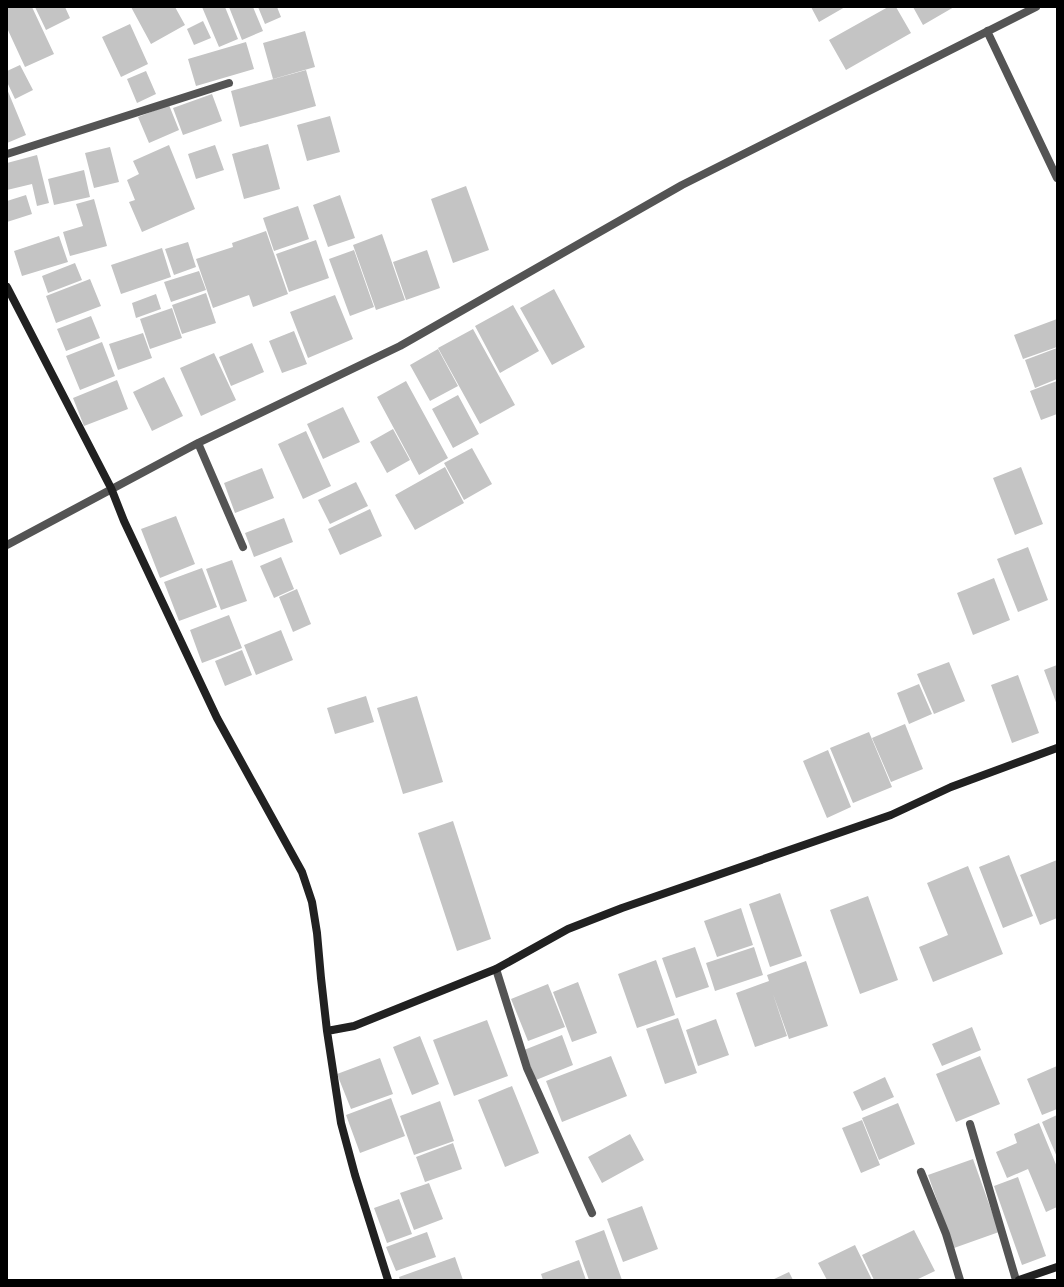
<svg xmlns="http://www.w3.org/2000/svg" width="1064" height="1287" viewBox="0 0 1064 1287" font-family="'Roboto Condensed',sans-serif">
<rect width="100%" height="100%" fill="#fff"/>
<!-- building -->
<path fill="#c4c4c4" d="M 7,7 L 32,7 L 54,54 L 25,67 L 7,28 Z
M 35,7 L 65,7 L 70,18 L 46,30 Z
M 131,7 L 175,7 L 185,25 L 151,44 Z
M 202,7 L 225,7 L 238,39 L 219,47 Z
M 229,7 L 253,7 L 263,31 L 242,40 Z
M 258,7 L 277,7 L 281,17 L 265,24 Z
M 811,7 L 845,7 L 819,22 Z
M 888,7 L 896,7 L 911,33 L 846,70 L 829,40 Z
M 913,7 L 954,7 L 923,25 Z
M 203,21 L 211,38 L 194,45 L 187,29 Z
M 130,24 L 148,64 L 121,77 L 102,37 Z
M 305,31 L 315,67 L 273,79 L 263,43 Z
M 246,42 L 254,69 L 196,86 L 188,59 Z
M 20,65 L 33,90 L 15,99 L 7,82 L 7,71 Z
M 306,70 L 316,106 L 240,127 L 231,91 Z
M 146,71 L 156,94 L 137,103 L 127,79 Z
M 7,89 L 26,135 L 7,143 Z
M 212,94 L 222,121 L 183,135 L 173,108 Z
M 169,105 L 179,130 L 149,143 L 138,117 Z
M 330,116 L 340,152 L 307,161 L 297,125 Z
M 268,144 L 280,189 L 244,199 L 232,154 Z
M 169,145 L 195,209 L 142,232 L 129,202 L 135,200 L 127,180 L 139,174 L 133,161 Z
M 215,145 L 224,170 L 196,179 L 188,154 Z
M 110,147 L 119,182 L 94,188 L 85,153 Z
M 37,155 L 49,203 L 37,206 L 32,184 L 7,190 L 7,163 Z
M 84,170 L 90,197 L 54,205 L 48,179 Z
M 466,186 L 489,250 L 453,263 L 431,199 Z
M 26,195 L 32,214 L 7,222 L 7,201 Z
M 340,195 L 355,238 L 328,247 L 313,205 Z
M 94,199 L 107,246 L 70,256 L 63,232 L 83,226 L 76,204 Z
M 298,206 L 309,239 L 274,251 L 263,218 Z
M 266,231 L 288,294 L 253,307 L 249,295 L 213,308 L 196,259 L 233,247 L 232,243 Z
M 382,234 L 405,300 L 376,310 L 353,245 Z
M 59,236 L 68,262 L 22,276 L 14,251 Z
M 316,240 L 329,278 L 289,292 L 276,254 Z
M 188,242 L 196,267 L 174,275 L 165,249 Z
M 162,248 L 171,277 L 121,294 L 111,265 Z
M 354,250 L 374,307 L 350,316 L 329,259 Z
M 427,250 L 440,288 L 406,300 L 393,262 Z
M 75,263 L 82,280 L 48,293 L 42,276 Z
M 199,271 L 206,290 L 171,302 L 164,282 Z
M 90,279 L 101,306 L 56,323 L 46,296 Z
M 554,289 L 585,347 L 552,365 L 520,308 Z
M 206,293 L 216,323 L 182,334 L 172,305 Z
M 156,294 L 161,309 L 136,318 L 132,303 Z
M 335,295 L 353,339 L 308,358 L 290,312 Z
M 513,305 L 539,351 L 500,373 L 475,326 Z
M 172,308 L 182,338 L 150,349 L 140,319 Z
M 91,316 L 100,338 L 66,351 L 57,329 Z
M 1057,319 L 1057,347 L 1023,359 L 1014,335 Z
M 473,329 L 515,405 L 480,424 L 438,348 Z
M 294,331 L 307,364 L 282,373 L 269,341 Z
M 143,333 L 152,358 L 118,370 L 109,344 Z
M 102,342 L 115,376 L 80,390 L 66,356 Z
M 252,343 L 264,372 L 231,386 L 219,357 Z
M 1057,348 L 1057,379 L 1035,388 L 1025,360 Z
M 438,349 L 458,386 L 430,401 L 410,365 Z
M 214,353 L 236,400 L 201,416 L 180,368 Z
M 164,377 L 183,416 L 152,431 L 133,392 Z
M 117,380 L 128,409 L 84,426 L 73,398 Z
M 406,381 L 448,458 L 419,475 L 377,397 Z
M 1057,381 L 1057,414 L 1041,420 L 1030,391 Z
M 458,395 L 479,434 L 453,448 L 432,409 Z
M 343,407 L 360,442 L 323,459 L 307,424 Z
M 393,429 L 410,460 L 387,473 L 370,442 Z
M 306,431 L 331,486 L 303,499 L 278,444 Z
M 472,448 L 492,484 L 464,500 L 444,463 Z
M 445,467 L 464,503 L 415,530 L 395,495 Z
M 1021,467 L 1043,524 L 1015,535 L 993,478 Z
M 262,468 L 274,498 L 235,513 L 224,483 Z
M 356,482 L 368,506 L 330,524 L 318,500 Z
M 370,509 L 382,536 L 340,555 L 328,529 Z
M 176,516 L 195,564 L 160,578 L 141,529 Z
M 284,518 L 293,542 L 254,557 L 245,533 Z
M 1028,547 L 1048,600 L 1018,612 L 997,559 Z
M 281,557 L 294,589 L 274,598 L 260,566 Z
M 232,560 L 247,601 L 221,610 L 206,569 Z
M 202,568 L 217,607 L 179,621 L 164,582 Z
M 994,578 L 1010,620 L 973,635 L 957,593 Z
M 297,589 L 311,624 L 293,632 L 279,597 Z
M 229,615 L 242,648 L 202,663 L 190,630 Z
M 281,630 L 293,660 L 256,675 L 244,645 Z
M 242,650 L 252,675 L 225,686 L 215,661 Z
M 949,662 L 965,701 L 934,714 L 917,674 Z
M 1057,665 L 1057,705 L 1044,670 Z
M 1018,675 L 1039,733 L 1012,743 L 991,685 Z
M 919,684 L 932,714 L 909,724 L 897,693 Z
M 366,696 L 374,722 L 335,734 L 327,708 Z
M 417,696 L 443,782 L 403,794 L 377,708 Z
M 905,724 L 923,769 L 891,782 L 872,738 Z
M 869,732 L 892,787 L 853,803 L 830,748 Z
M 828,750 L 851,807 L 827,818 L 803,761 Z
M 453,821 L 491,939 L 457,951 L 418,833 Z
M 1009,855 L 1033,916 L 1003,928 L 979,867 Z
M 1057,860 L 1057,918 L 1040,925 L 1020,875 Z
M 968,866 L 1003,954 L 933,982 L 919,947 L 948,935 L 927,883 Z
M 780,893 L 802,956 L 770,967 L 749,904 Z
M 868,896 L 898,980 L 860,994 L 830,910 Z
M 741,908 L 753,945 L 717,957 L 704,921 Z
M 695,947 L 709,987 L 676,998 L 662,958 Z
M 754,947 L 763,975 L 715,991 L 706,963 Z
M 656,960 L 675,1015 L 637,1028 L 618,974 Z
M 806,961 L 828,1026 L 789,1039 L 773,994 L 787,1036 L 755,1047 L 736,993 L 769,981 L 767,975 Z
M 578,982 L 597,1033 L 572,1042 L 553,992 Z
M 548,984 L 565,1027 L 528,1041 L 511,999 Z
M 678,1018 L 697,1073 L 665,1084 L 646,1029 Z
M 716,1019 L 729,1055 L 698,1066 L 686,1030 Z
M 487,1020 L 508,1076 L 454,1096 L 433,1040 Z
M 972,1027 L 981,1050 L 942,1066 L 932,1044 Z
M 562,1035 L 573,1065 L 536,1080 L 524,1050 Z
M 420,1036 L 439,1084 L 412,1095 L 393,1047 Z
M 611,1056 L 627,1096 L 562,1122 L 546,1081 Z
M 980,1056 L 1000,1104 L 956,1122 L 936,1074 Z
M 380,1058 L 393,1094 L 351,1109 L 337,1074 Z
M 1057,1066 L 1057,1109 L 1042,1115 L 1027,1079 Z
M 885,1077 L 894,1097 L 862,1111 L 853,1092 Z
M 512,1086 L 539,1153 L 505,1167 L 478,1100 Z
M 391,1098 L 405,1136 L 360,1153 L 346,1115 Z
M 440,1101 L 454,1141 L 414,1155 L 400,1116 Z
M 898,1103 L 915,1144 L 879,1160 L 862,1118 Z
M 1057,1115 L 1057,1157 L 1042,1122 Z
M 862,1120 L 880,1165 L 861,1173 L 842,1128 Z
M 1039,1123 L 1057,1167 L 1057,1207 L 1046,1212 L 1028,1169 L 1007,1178 L 996,1152 L 1017,1143 L 1014,1134 Z
M 630,1134 L 644,1160 L 602,1183 L 588,1157 Z
M 453,1143 L 462,1169 L 425,1182 L 416,1157 Z
M 973,1159 L 999,1232 L 954,1248 L 928,1175 Z
M 1018,1177 L 1046,1256 L 1022,1265 L 994,1186 Z
M 429,1183 L 443,1219 L 414,1230 L 400,1193 Z
M 399,1199 L 412,1234 L 387,1243 L 374,1208 Z
M 642,1206 L 658,1249 L 623,1262 L 607,1219 Z
M 604,1230 L 622,1280 L 589,1280 L 575,1241 Z
M 914,1230 L 935,1271 L 916,1280 L 874,1280 L 862,1255 Z
M 427,1232 L 436,1257 L 396,1271 L 386,1247 Z
M 855,1245 L 872,1280 L 827,1280 L 818,1263 Z
M 455,1257 L 463,1280 L 400,1280 L 399,1277 Z
M 579,1260 L 586,1280 L 543,1280 L 541,1274 Z
M 789,1272 L 793,1280 L 772,1280 Z"/>
<g fill="none" stroke-linecap="round" stroke-linejoin="round">
<!-- street -->
<path stroke="#545454" stroke-width="8" d="M 987,31 L 1057,178
M 7,154 L 229,83
M 198,443 L 243,547
M 7,545 L 198,443 L 400,346 L 682,185 L 1036,7
M 496,969 L 527,1068 L 592,1213
M 970,1124 L 1016,1280
M 921,1172 L 946,1234 L 960,1280"/>
<!-- secondary -->
<path stroke="#212121" stroke-width="8" d="M 7,287 L 111,488 L 124,521 L 217,718 L 302,872 L 312,902 L 317,933 L 321,978 L 327,1031 L 341,1123 L 355,1175 L 388,1280
M 327,1031 L 354,1026 L 496,969 L 568,929 L 622,908 L 891,815 L 951,787 L 1057,748
M 1019,1280 L 1057,1267"/>
</g>
<!-- border -->
<rect width="1064" height="1287" fill="none" stroke="#000000" stroke-width="16"/>
</svg>
